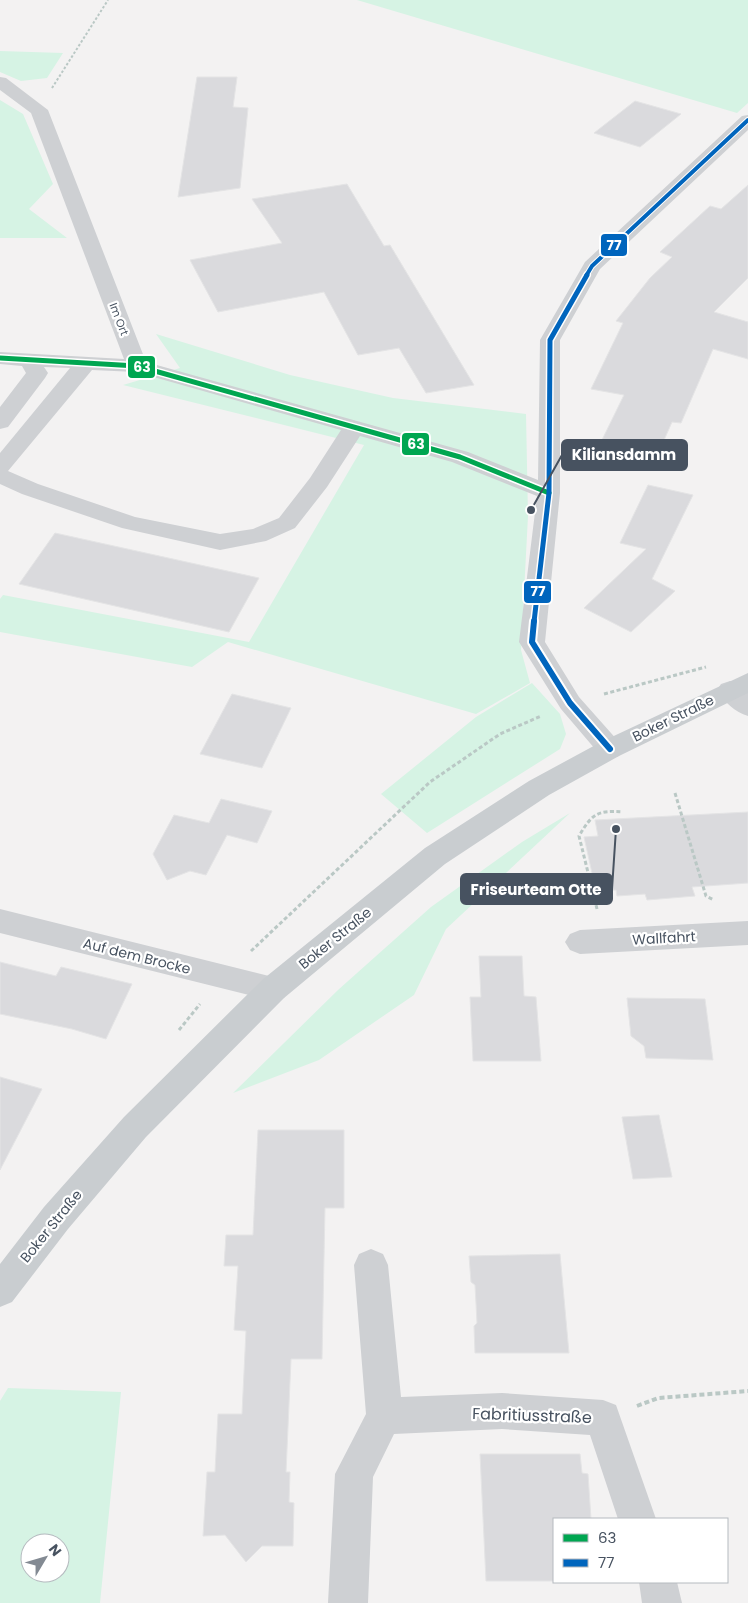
<svg xmlns="http://www.w3.org/2000/svg" width="748" height="1603" viewBox="0 0 748 1603" font-family="Poppins,sans-serif">
<rect width="100%" height="100%" fill="#f3f2f2"/>
<!-- green -->
<path fill="#d6f3e4" fill-rule="evenodd" d="M 357,0 L 748,0 L 748,103 L 737,113 Z
M 0,51 L 63,53 L 47,78 L 21,81 L 0,72 Z
M 0,100 L 23,114 L 53,184 L 29,209 L 67,238 L 0,238 Z
M 156,334 L 290,375 L 393,398 L 526,414 L 528,516 L 521,650 L 530,683 L 476,714 L 228,642 L 192,667 L 0,632 L 0,599 L 3,595 L 249,642 L 364,445 L 123,385 L 180,368 Z
M 532,683 L 560,714 L 566,734 L 560,749 L 427,833 L 381,794 L 476,717 Z
M 570,813 L 446,929 L 414,995 L 319,1060 L 233,1093 L 338,990 L 431,907 L 522,842 Z
M 8,1388 L 121,1392 L 100,1603 L 0,1603 L 0,1401 ZM 30,1543 L 60,1543 L 60,1573 L 30,1573 Z"/>
<!-- building -->
<path fill="#dadadd" stroke="#e4e4e5" d="M 197,77 L 237,77 L 233,107 L 248,108 L 240,188 L 178,197 Z
M 635,101 L 681,114 L 640,147 L 594,133 Z
M 347,184 L 384,246 L 390,245 L 474,385 L 426,393 L 399,348 L 358,355 L 324,292 L 218,312 L 190,260 L 282,243 L 252,199 Z
M 748,185 L 748,278 L 714,312 L 748,322 L 748,359 L 713,349 L 681,423 L 672,422 L 657,456 L 600,444 L 624,395 L 591,389 L 623,323 L 616,321 L 650,278 L 672,257 L 660,252 L 710,206 L 721,209 Z
M 648,485 L 693,495 L 652,579 L 675,591 L 631,632 L 584,608 L 646,549 L 620,543 Z
M 55,533 L 259,578 L 229,632 L 19,584 Z
M 232,694 L 291,708 L 262,768 L 200,754 Z
M 221,799 L 272,811 L 257,843 L 227,835 L 206,875 L 190,871 L 167,880 L 153,854 L 174,815 L 209,823 Z
M 748,812 L 748,883 L 692,887 L 695,896 L 647,900 L 645,894 L 617,896 L 616,890 L 596,891 L 584,837 L 598,836 L 595,820 Z
M 479,956 L 522,956 L 524,996 L 536,997 L 541,1061 L 473,1061 L 470,997 L 481,997 Z
M 0,962 L 56,976 L 61,967 L 132,984 L 106,1039 L 72,1029 L 0,1014 Z
M 627,998 L 705,999 L 713,1060 L 646,1058 L 644,1046 L 631,1036 Z
M 0,1077 L 42,1089 L 0,1170 Z
M 659,1115 L 672,1177 L 633,1179 L 622,1117 Z
M 258,1130 L 344,1130 L 344,1208 L 325,1208 L 322,1359 L 291,1359 L 286,1472 L 290,1472 L 289,1502 L 294,1503 L 293,1546 L 262,1546 L 246,1562 L 225,1535 L 203,1536 L 207,1472 L 215,1472 L 218,1414 L 242,1414 L 246,1331 L 234,1330 L 238,1266 L 224,1266 L 226,1235 L 253,1235 Z
M 560,1254 L 569,1353 L 475,1353 L 474,1326 L 477,1323 L 476,1303 L 475,1285 L 471,1282 L 469,1256 Z
M 480,1454 L 580,1454 L 582,1473 L 588,1474 L 591,1519 L 554,1519 L 554,1581 L 486,1581 Z"/>
<g fill="none" stroke-linecap="round" stroke-linejoin="round">
<!-- path-far2 -->
<path stroke="#bac8c5" stroke-width="2" stroke-dasharray="2.5 2" stroke-linecap="butt" d="M 52,88 L 108,0"/>
<!-- path-far1 -->
<path stroke="#bac8c5" stroke-width="3" stroke-dasharray="4 2.5" stroke-linecap="butt" d="M 604,694 L 706,667
M 675,793 L 706,896 L 714,900
M 597,909 L 579,836 C 592,814 597,810 623,812
M 251,951 L 430,782 L 500,734 L 541,716
M 179,1030 L 200,1004"/>
<!-- path -->
<path stroke="#bac8c5" stroke-width="4" stroke-dasharray="5 3" stroke-linecap="butt" d="M 637,1406 L 658,1398 L 748,1391"/>
<!-- minor -->
<path fill="#ced0d3" fill-rule="evenodd" d="M 0,77 L 6,78 L 48,110 L 146,362 L 468,452 L 538,480 L 540,340 L 585,262 L 742,116 L 748,115 L 748,130 L 600,269 L 560,340 L 560,493 L 545,642 L 579,697 L 619,742 L 623,749 L 619,756 L 610,759 L 601,756 L 561,709 L 519,642 L 537,496 L 452,462 L 360,436 L 327,487 L 295,528 L 266,541 L 220,550 L 122,528 L 22,494 L 0,484 L 0,453 L 70,368 L 44,367 L 48,373 L 45,378 L 8,427 L 0,429 L 0,407 L 26,373 L 22,366 L 0,364 L 0,352 L 124,359 L 31,113 L 0,90 ZM 92,370 L 136,372 L 341,430 L 310,478 L 279,518 L 253,529 L 220,534 L 135,517 L 38,484 L 8,471 Z
M 730,681 L 739,684 L 748,692 L 748,716 C 735,712 724,702 717,690 L 721,684 Z
M 0,909 L 273,977 L 284,980 L 288,989 L 284,998 L 273,1001 L 0,933 Z
M 748,921 L 748,945 L 580,954 L 570,950 L 565,942 L 570,934 L 580,930 Z
M 371,1249 L 383,1254 L 388,1265 L 401,1397 L 502,1393 L 603,1400 L 616,1405 L 656,1519 L 618,1519 L 590,1435 L 502,1429 L 394,1434 L 373,1477 L 368,1603 L 328,1603 L 335,1474 L 366,1414 L 354,1265 L 359,1254 Z
M 639,1582 L 677,1582 L 682,1603 L 642,1603 Z"/>
<!-- major -->
<path fill="#c9cdd0" fill-rule="evenodd" d="M 748,673 L 748,693 L 619,756 L 549,795 L 445,864 L 284,998 L 146,1137 L 68,1229 L 12,1302 L 0,1307 L 0,1264 L 44,1207 L 124,1117 L 262,980 L 425,848 L 529,781 L 601,742 Z"/>
<defs>
<path id="bus-1" d="M 0,358 L 137,366 L 460,457 L 549,493"/>
<path id="bus-2-far2" d="M 586,276 L 592,266 L 748,120"/>
<path id="bus-2-far1" d="M 534,622 L 549,493 L 550,340 L 587,275"/>
<path id="bus-2" d="M 534,621 L 532,642 L 570,703 L 610,749"/>
</defs>
<!-- bus-1 casing -->
<use href="#bus-1" stroke="#fff" stroke-width="8"/>
<!-- bus-2-far2 casing -->
<use href="#bus-2-far2" stroke="#fff" stroke-width="6"/>
<!-- bus-2-far1 casing -->
<use href="#bus-2-far1" stroke="#fff" stroke-width="8"/>
<!-- bus-2 casing -->
<use href="#bus-2" stroke="#fff" stroke-width="10"/>
<!-- bus-1 -->
<use href="#bus-1" stroke="#00a651" stroke-width="5"/>
<!-- bus-2-far2 -->
<use href="#bus-2-far2" stroke="#0065bd" stroke-width="4"/>
<!-- bus-2-far1 -->
<use href="#bus-2-far1" stroke="#0065bd" stroke-width="5"/>
<!-- bus-2 -->
<use href="#bus-2" stroke="#0065bd" stroke-width="6"/>
</g>
<g text-anchor="middle" stroke-width="4.5" stroke-linejoin="round" paint-order="stroke">
<!-- far-street labels -->
<g font-size="11" fill="#475260" stroke="#fff">
<text transform="translate(119 319) rotate(69)" y="4">Im Ort</text>
</g>
<!-- street labels -->
<g font-size="14" fill="#475260" stroke="#fff">
<text transform="translate(673 718) rotate(-26)" y="5">Boker Straße</text>
<text transform="translate(335 938) rotate(-39)" y="5">Boker Straße</text>
<text transform="translate(664 938) rotate(-3)" y="5">Wallfahrt</text>
<text transform="translate(137 956) rotate(14)" y="5">Auf dem Brocke</text>
<text transform="translate(51 1226) rotate(-51)" y="5">Boker Straße</text>
</g>
<!-- near-street labels -->
<g font-size="16" fill="#475260" stroke="#fff">
<text transform="translate(532 1415) rotate(2)" y="6">Fabritiusstraße</text>
</g>
</g>
<!-- callouts -->
<path fill="none" stroke="#475260" stroke-width="2" d="M531 510L562 455M616 829L612 889"/>
<g fill="#475260" stroke="#fff" stroke-width="2">
<circle cx="531" cy="510" r="5"/>
<circle cx="616" cy="829" r="5"/>
</g>
<g fill="#475260" stroke="#475260" stroke-width="2">
<rect x="562" y="440" width="125" height="30" rx="5"/>
<rect x="461" y="874" width="151" height="30" rx="5"/>
</g>
<g font-size="15" text-anchor="middle" font-weight="bold" fill="#fff">
<text x="624" y="460">Kiliansdamm</text>
<text x="536" y="895">Friseurteam Otte</text>
</g>
<g stroke="#fff" stroke-width="2">
<rect x="600" y="233" width="28" height="24" rx="5" fill="#0065bd"/>
<rect x="127" y="355" width="29" height="24" rx="5" fill="#00a651"/>
<rect x="401" y="432" width="29" height="24" rx="5" fill="#00a651"/>
<rect x="523" y="580" width="29" height="24" rx="5" fill="#0065bd"/>
</g>
<g font-size="14" text-anchor="middle" font-weight="bold" fill="#fff">
<text x="614" y="250">77</text>
<text x="142" y="372">63</text>
<text x="416" y="449">63</text>
<text x="538" y="596">77</text>
</g>
<!-- legend -->
<rect x="553" y="1518" width="175" height="65" fill="#ffffff" stroke="#b5babf"/>
<rect x="563" y="1534" width="25" height="8" fill="#00a651" stroke="#b5babf"/>
<text x="598" y="1543" font-size="15" fill="#475260">63</text>
<rect x="563" y="1559" width="25" height="8" fill="#0065bd" stroke="#b5babf"/>
<text x="598" y="1568" font-size="15" fill="#475260">77</text>
<!-- north arrow -->
<g transform="translate(45 1558) rotate(52)"><circle r="24" fill="#ffffff" stroke="#b5babf"/>
<path d="M0-4L9 19L0 12L-9 19Z" fill="#838a93"/>
<text y="-8" font-size="14" font-weight="bold" text-anchor="middle" fill="#475260">N</text>
</g>
</svg>
